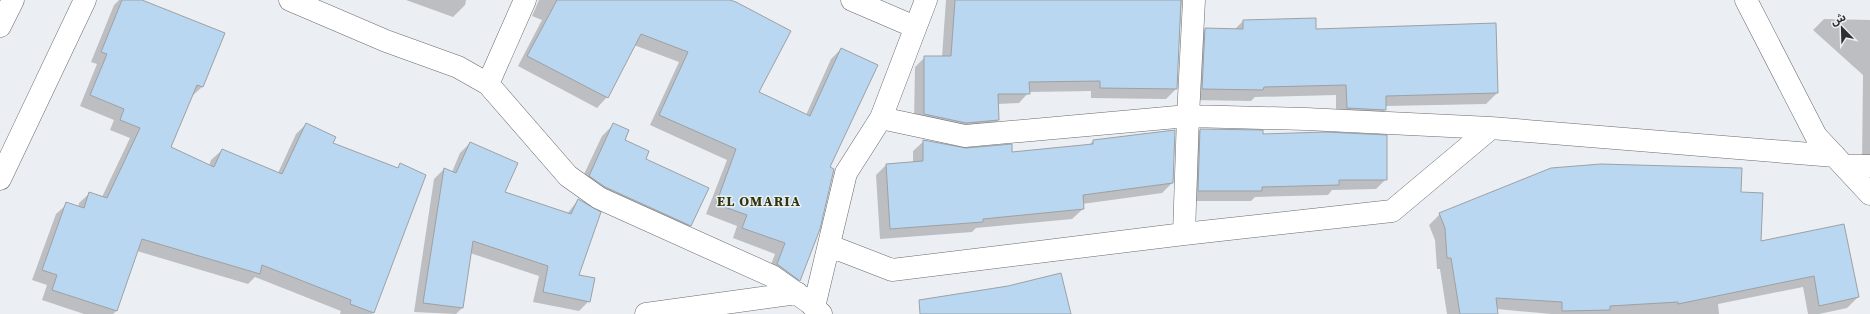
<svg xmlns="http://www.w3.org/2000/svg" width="1870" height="314" viewBox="0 0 1870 314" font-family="'Source Serif 4','Noto Sans Arabic',serif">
<rect width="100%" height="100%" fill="#ebeef2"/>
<!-- shadow -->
<path fill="#0003" d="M 119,0 L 139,0 L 202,87 L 191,97 L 170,148 L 209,166 L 211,160 L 222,150 L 278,173 L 296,134 L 306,124 L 331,144 L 396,169 L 400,165 L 425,176 L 372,314 L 340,314 L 341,311 L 255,277 L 248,284 L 137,251 L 116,311 L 113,314 L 84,314 L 42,300 L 47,285 L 32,280 L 56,214 L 67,204 L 78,207 L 79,203 L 90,193 L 102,197 L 130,138 L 110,130 L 114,120 L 80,106 L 97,64 L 91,62 L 114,5 Z
M 406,0 L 466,0 L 465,5 L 453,17 Z
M 539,0 L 727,0 L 758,92 L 806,115 L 831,59 L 841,49 L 828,168 L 799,280 L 789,290 L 767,275 L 775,254 L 733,238 L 737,226 L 706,214 L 727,160 L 650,125 L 679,62 L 634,45 L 607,97 L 597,108 L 518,66 L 542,20 L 532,16 Z
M 946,0 L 1182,0 L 1176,89 L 1166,99 L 1091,98 L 1091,91 L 1029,92 L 1019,103 L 997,104 L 998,120 L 988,130 L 914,124 L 915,67 L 925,57 L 942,57 Z
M 1824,19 L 1870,20 L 1870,168 L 1862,165 L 1863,75 L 1813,30 Z
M 1243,21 L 1315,30 L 1497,93 L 1486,104 L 1385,106 L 1385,110 L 1374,121 L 1336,119 L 1336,95 L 1255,97 L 1251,101 L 1191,100 L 1194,40 L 1205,29 L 1234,30 Z
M 613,125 L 624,141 L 644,160 L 690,225 L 679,237 L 578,187 L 602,136 Z
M 1200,130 L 1386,179 L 1376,189 L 1332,190 L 1328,195 L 1255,197 L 1251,201 L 1188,201 L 1190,140 Z
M 924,141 L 966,149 L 1011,153 L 1088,146 L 1093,141 L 1172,183 L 1162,193 L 1082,204 L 1083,209 L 1072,219 L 976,228 L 972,232 L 880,239 L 876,175 L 886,165 L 913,163 L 913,151 Z
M 470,143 L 503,192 L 567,214 L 578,200 L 578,276 L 589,301 L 579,311 L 533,302 L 539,276 L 470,253 L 462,308 L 456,314 L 414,312 L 434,179 L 444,169 L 452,172 L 460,153 Z
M 1740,193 L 1760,242 L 1858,297 L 1847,308 L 1819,314 L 1808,314 L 1803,287 L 1718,304 L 1719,314 L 1552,314 L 1497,309 L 1497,314 L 1447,314 L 1440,269 L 1437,269 L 1435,240 L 1429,225 L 1440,214 Z"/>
<!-- building -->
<path fill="#bad7f1" stroke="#9da1a4" d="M 122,0 L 142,0 L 225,33 L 203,87 L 197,85 L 171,147 L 214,167 L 222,149 L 282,174 L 306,123 L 336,137 L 333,143 L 398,168 L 400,163 L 426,175 L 374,313 L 350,304 L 351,300 L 262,265 L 260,274 L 142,239 L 117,311 L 52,290 L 57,275 L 42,270 L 66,202 L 84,208 L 89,192 L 107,198 L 140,128 L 120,120 L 124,109 L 90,95 L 107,54 L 101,52 Z
M 557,0 L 730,0 L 736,2 L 791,31 L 759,92 L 810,116 L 841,48 L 878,65 L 830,167 L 834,169 L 820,229 L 800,281 L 777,264 L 785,243 L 742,228 L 747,215 L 716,204 L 736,149 L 659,115 L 688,52 L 641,34 L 608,98 L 527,56 Z
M 955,0 L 1181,0 L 1177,89 L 1100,88 L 1100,81 L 1029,82 L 1030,94 L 998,94 L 999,120 L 966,123 L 924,114 L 924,56 L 951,56 Z
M 1316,18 L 1316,29 L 1496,23 L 1498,93 L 1386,96 L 1386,110 L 1347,108 L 1346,85 L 1264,87 L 1263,90 L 1202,89 L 1205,28 L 1243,29 L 1243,20 Z
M 613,123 L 629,130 L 625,140 L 649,151 L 646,159 L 709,188 L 691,226 L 605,187 L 589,176 Z
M 1200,129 L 1263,130 L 1263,134 L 1325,132 L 1387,135 L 1387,180 L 1339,180 L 1339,185 L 1262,187 L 1262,191 L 1198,191 Z
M 1175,130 L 1173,183 L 1083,195 L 1084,209 L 983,219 L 983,222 L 890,229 L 886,164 L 923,161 L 923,140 L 966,148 L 1012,144 L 1012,152 L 1093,144 L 1093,140 Z
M 470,142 L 518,163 L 505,192 L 571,214 L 578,199 L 601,212 L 579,275 L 595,278 L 590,302 L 543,292 L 548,266 L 473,241 L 463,308 L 423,303 L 444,168 L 456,173 Z
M 1601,164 L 1742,168 L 1741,192 L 1763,193 L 1761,241 L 1844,224 L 1859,297 L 1819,306 L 1814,276 L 1678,304 L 1678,302 L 1610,306 L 1610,310 L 1562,311 L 1562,302 L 1496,298 L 1498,314 L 1460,314 L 1451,258 L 1447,258 L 1445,228 L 1439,213 L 1551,168 Z
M 1061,273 L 1071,314 L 920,314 L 919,300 L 1008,286 Z"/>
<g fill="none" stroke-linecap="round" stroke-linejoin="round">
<defs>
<path id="minor" d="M 290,0 L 386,41 L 458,67 L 488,84 L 568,176 L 599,198 L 772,276 L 810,303 L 821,314
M 852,0 L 915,27
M 1746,0 L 1816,136 L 1870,194
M 488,84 L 525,0
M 881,118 L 965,136 L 1188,116 L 1306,119 L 1491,128 L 1835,156
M 1845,166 L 1870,166
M 0,179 L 85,0
M 1184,234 L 1188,116 L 1194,0
M 830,246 L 892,270 L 1184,234 L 1392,211 L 1491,128
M 814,307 L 846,173 L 881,118 L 926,0
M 646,314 L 797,293"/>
<path id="primary" d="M 0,26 L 13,0"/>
</defs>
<!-- minor casing -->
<use href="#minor" stroke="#686b6e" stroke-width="23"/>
<!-- primary casing -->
<use href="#primary" stroke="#686b6e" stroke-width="23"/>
<!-- minor -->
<use href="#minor" stroke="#fff" stroke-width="22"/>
<!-- primary -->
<use href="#primary" stroke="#fff" stroke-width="22"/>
</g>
<g text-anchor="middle" stroke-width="3" stroke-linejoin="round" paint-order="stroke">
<!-- district labels -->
<g font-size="14" font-weight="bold" letter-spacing="1" fill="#2e340c" stroke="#ebeef2">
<text x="759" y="206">EL OMARIA</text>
</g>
</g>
<!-- north arrow -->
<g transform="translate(1842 28) rotate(337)" stroke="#ebeef2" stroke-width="3" paint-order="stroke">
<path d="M0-3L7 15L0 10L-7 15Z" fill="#2c2e2f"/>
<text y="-6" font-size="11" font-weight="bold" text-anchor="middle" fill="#2c2e2f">ش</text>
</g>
</svg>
